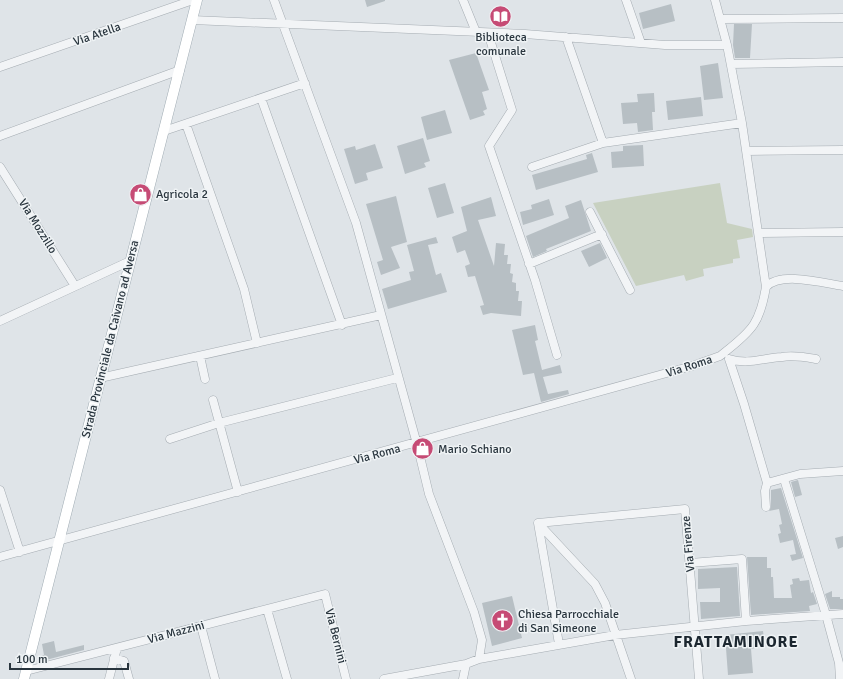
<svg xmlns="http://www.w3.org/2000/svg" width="843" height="679" viewBox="0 0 843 679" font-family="Signika,sans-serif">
<rect width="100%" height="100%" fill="#dfe4e8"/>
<!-- green -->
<path fill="#c8d1c1" d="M 720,183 L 727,223 L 752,229 L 753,237 L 737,240 L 740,258 L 733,259 L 733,263 L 703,269 L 704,276 L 686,281 L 684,275 L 636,286 L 593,203 Z"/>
<!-- building -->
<path fill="#b7bfc4" d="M 365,0 L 385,0 L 385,1 L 367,7 Z
M 671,4 L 675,21 L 643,29 L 639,13 Z
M 734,24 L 752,24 L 750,58 L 735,58 L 733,45 Z
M 476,53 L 489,90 L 482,92 L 487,109 L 483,111 L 485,115 L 470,120 L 449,60 Z
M 718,63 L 723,98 L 704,100 L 700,66 Z
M 654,93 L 655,112 L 652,112 L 653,130 L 638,132 L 637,123 L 623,124 L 621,103 L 638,102 L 637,94 Z
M 701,97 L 703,116 L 668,120 L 666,101 Z
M 445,110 L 452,133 L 427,140 L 421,117 Z
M 423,138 L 430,161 L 424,163 L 426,167 L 405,174 L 397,146 Z
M 375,144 L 383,168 L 366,173 L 368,180 L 355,184 L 344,149 L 355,146 L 356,150 Z
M 643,145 L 644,166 L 612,168 L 611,152 L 623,151 L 623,146 Z
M 592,153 L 598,172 L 536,190 L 532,175 L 587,159 L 586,155 Z
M 445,183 L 454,213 L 437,218 L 428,188 Z
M 396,196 L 407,242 L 391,247 L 400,268 L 381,275 L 377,262 L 383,260 L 366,204 Z
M 491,197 L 496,216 L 478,220 L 494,266 L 496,243 L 505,244 L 504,255 L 508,255 L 507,264 L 511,264 L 510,273 L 513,274 L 512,282 L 516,283 L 516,291 L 519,291 L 518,301 L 522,301 L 521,316 L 491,313 L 483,315 L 480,306 L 484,305 L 475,276 L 468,277 L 465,266 L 470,264 L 465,250 L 457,253 L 452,237 L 467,231 L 461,207 Z
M 549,199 L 554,215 L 523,225 L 520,212 L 532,209 L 531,205 Z
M 581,200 L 591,231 L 546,249 L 547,251 L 533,257 L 526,236 L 569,218 L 565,206 Z
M 436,237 L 438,243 L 428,245 L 436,275 L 441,273 L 447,292 L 388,309 L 382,289 L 411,280 L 409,272 L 414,271 L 407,245 Z
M 600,243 L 607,258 L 589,267 L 581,251 Z
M 535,325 L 538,340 L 535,341 L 542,370 L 560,365 L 562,373 L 543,377 L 548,394 L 568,390 L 569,394 L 541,402 L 534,373 L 523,375 L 512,330 Z
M 798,480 L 802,495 L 795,497 L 791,482 Z
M 781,488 L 803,558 L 792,561 L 790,555 L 796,554 L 793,540 L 780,543 L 778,534 L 781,533 L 779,525 L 782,524 L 779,509 L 769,511 L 771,507 L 771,490 Z
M 843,536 L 843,547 L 838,549 L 835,538 Z
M 747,557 L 767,557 L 767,568 L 771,568 L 771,577 L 773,577 L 774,598 L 792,598 L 790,585 L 793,584 L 792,579 L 799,578 L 800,581 L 809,580 L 811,593 L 813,592 L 817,604 L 809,606 L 810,611 L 751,615 Z
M 737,567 L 740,616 L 701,619 L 700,602 L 720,602 L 720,588 L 698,589 L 698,569 Z
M 832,591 L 832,597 L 840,597 L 840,599 L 843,599 L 843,609 L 830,609 L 825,594 Z
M 512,596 L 522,638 L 492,646 L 482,603 Z
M 763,631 L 765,646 L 751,649 L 753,673 L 728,675 L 725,635 Z
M 54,641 L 56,652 L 84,645 L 84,650 L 42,661 L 41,656 L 44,655 L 42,644 Z"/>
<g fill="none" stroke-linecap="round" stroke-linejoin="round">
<defs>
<path id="minor" d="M 274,0 L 356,223 L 417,444 L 429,494 L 474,612 L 482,640 L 479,659
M 463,0 L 476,32
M 626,0 L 641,43
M 721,19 L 843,18
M 192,20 L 525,34 L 665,45 L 727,45
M 488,33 L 512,110 L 489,146 L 535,280 L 557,355
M 566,37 L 603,143
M 731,64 L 843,62
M 0,67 L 193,0
M 261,98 L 342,325
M 186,124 L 244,289 L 257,343
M 164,131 L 305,83
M 0,136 L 180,70
M 747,151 L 843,150
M 0,167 L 75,286
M 532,167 L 603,143 L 742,123
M 590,212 L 630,290
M 759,233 L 843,232
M 529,264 L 602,234
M 766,287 C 781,271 823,283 843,286
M 0,321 L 130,261
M 200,356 L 205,379
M 729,359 L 744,404 L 767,483 L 800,474 L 843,471
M 729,359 C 749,365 762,358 782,357 C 793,355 804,357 816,359
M 100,378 L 381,315
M 213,400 L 238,492
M 170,439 L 219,423 L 397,378
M 784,479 L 826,615 L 839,663 L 840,679
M 0,490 L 20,552
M 766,507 L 765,491 L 767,483
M 539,524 L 595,584 L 605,603 L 631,679
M 0,557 L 692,366 L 720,356 L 725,352 C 753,330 760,322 766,287 L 742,123 L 727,45 L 715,0
M 690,563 L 742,559 L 746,621
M 267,609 L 287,679
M 201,626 L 215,679
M 559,644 L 538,523 L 685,509 L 699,679
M 114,658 L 124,661 L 129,679
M 26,671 L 325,594 L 346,679
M 109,679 L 117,648
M 384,679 L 466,664
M 463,679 L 466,664 L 479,659 L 615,635 L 746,621 L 843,614"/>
<path id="major" d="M 24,679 L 197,0"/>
</defs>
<!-- minor casing -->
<use href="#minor" stroke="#a5acb2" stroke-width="9"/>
<!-- major casing -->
<use href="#major" stroke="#9fabb3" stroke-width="11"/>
<!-- minor -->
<use href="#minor" stroke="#f2f4f6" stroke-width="8"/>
<!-- major -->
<use href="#major" stroke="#fff" stroke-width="10"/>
</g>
<!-- icons -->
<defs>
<symbol id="library-disc" viewBox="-11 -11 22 22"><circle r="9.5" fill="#c64b75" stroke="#eff3f5"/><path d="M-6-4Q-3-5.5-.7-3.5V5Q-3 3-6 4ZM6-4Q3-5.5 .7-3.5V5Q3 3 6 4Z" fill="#fff"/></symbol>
<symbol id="shop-disc" viewBox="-11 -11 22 22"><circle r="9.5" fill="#c64b75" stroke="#eff3f5"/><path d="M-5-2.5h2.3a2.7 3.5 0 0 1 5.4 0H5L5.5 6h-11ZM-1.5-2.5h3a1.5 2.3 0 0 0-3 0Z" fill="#fff"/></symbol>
<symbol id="church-disc" viewBox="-11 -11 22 22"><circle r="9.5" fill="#c64b75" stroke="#eff3f5"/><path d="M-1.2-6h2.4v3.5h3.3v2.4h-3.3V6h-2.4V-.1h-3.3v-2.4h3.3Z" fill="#fff"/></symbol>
</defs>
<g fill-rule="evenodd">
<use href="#library-disc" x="488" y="4" width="25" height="25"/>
<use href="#shop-disc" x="128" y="182" width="25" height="25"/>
<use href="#shop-disc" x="410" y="436" width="25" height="25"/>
<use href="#church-disc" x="490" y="608" width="25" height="25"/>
</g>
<g text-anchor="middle" stroke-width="3" stroke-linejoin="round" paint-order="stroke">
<!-- street labels -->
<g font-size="12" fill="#29353e" stroke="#eff3f5">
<text transform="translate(97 34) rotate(-19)" y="4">Via Atella</text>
<text transform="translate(38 226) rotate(58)" y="4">Via Mozzillo</text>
<text transform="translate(110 339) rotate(-76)" y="4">Strada Provinciale da Caivano ad Aversa</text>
<text transform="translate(689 366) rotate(-18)" y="4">Via Roma</text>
<text transform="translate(377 454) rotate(-15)" y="4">Via Roma</text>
<text transform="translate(688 544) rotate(-95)" y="4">Via Firenze</text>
<text transform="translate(176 632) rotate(-15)" y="4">Via Mazzini</text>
<text transform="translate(336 636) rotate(76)" y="4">Via Bernini</text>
</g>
<!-- poi labels -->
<g font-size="12" fill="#29353e" stroke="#eff3f5" text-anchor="start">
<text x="501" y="41" text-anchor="middle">Biblioteca<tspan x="501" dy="14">comunale</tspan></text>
<text x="156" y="198">Agricola 2</text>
<text x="438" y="453">Mario Schiano</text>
<text x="518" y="618">Chiesa Parrocchiale<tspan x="518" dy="14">di San Simeone</tspan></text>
</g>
<!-- district labels -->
<g font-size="16" font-weight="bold" letter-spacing="1" fill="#1b262f" stroke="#eff3f5">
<text x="736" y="647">FRATTAMINORE</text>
</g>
</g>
<!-- scale -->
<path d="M10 663v6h118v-6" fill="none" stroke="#29353e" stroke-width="2"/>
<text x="16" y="663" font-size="12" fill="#29353e" stroke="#eff3f5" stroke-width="3" paint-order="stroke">100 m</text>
</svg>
